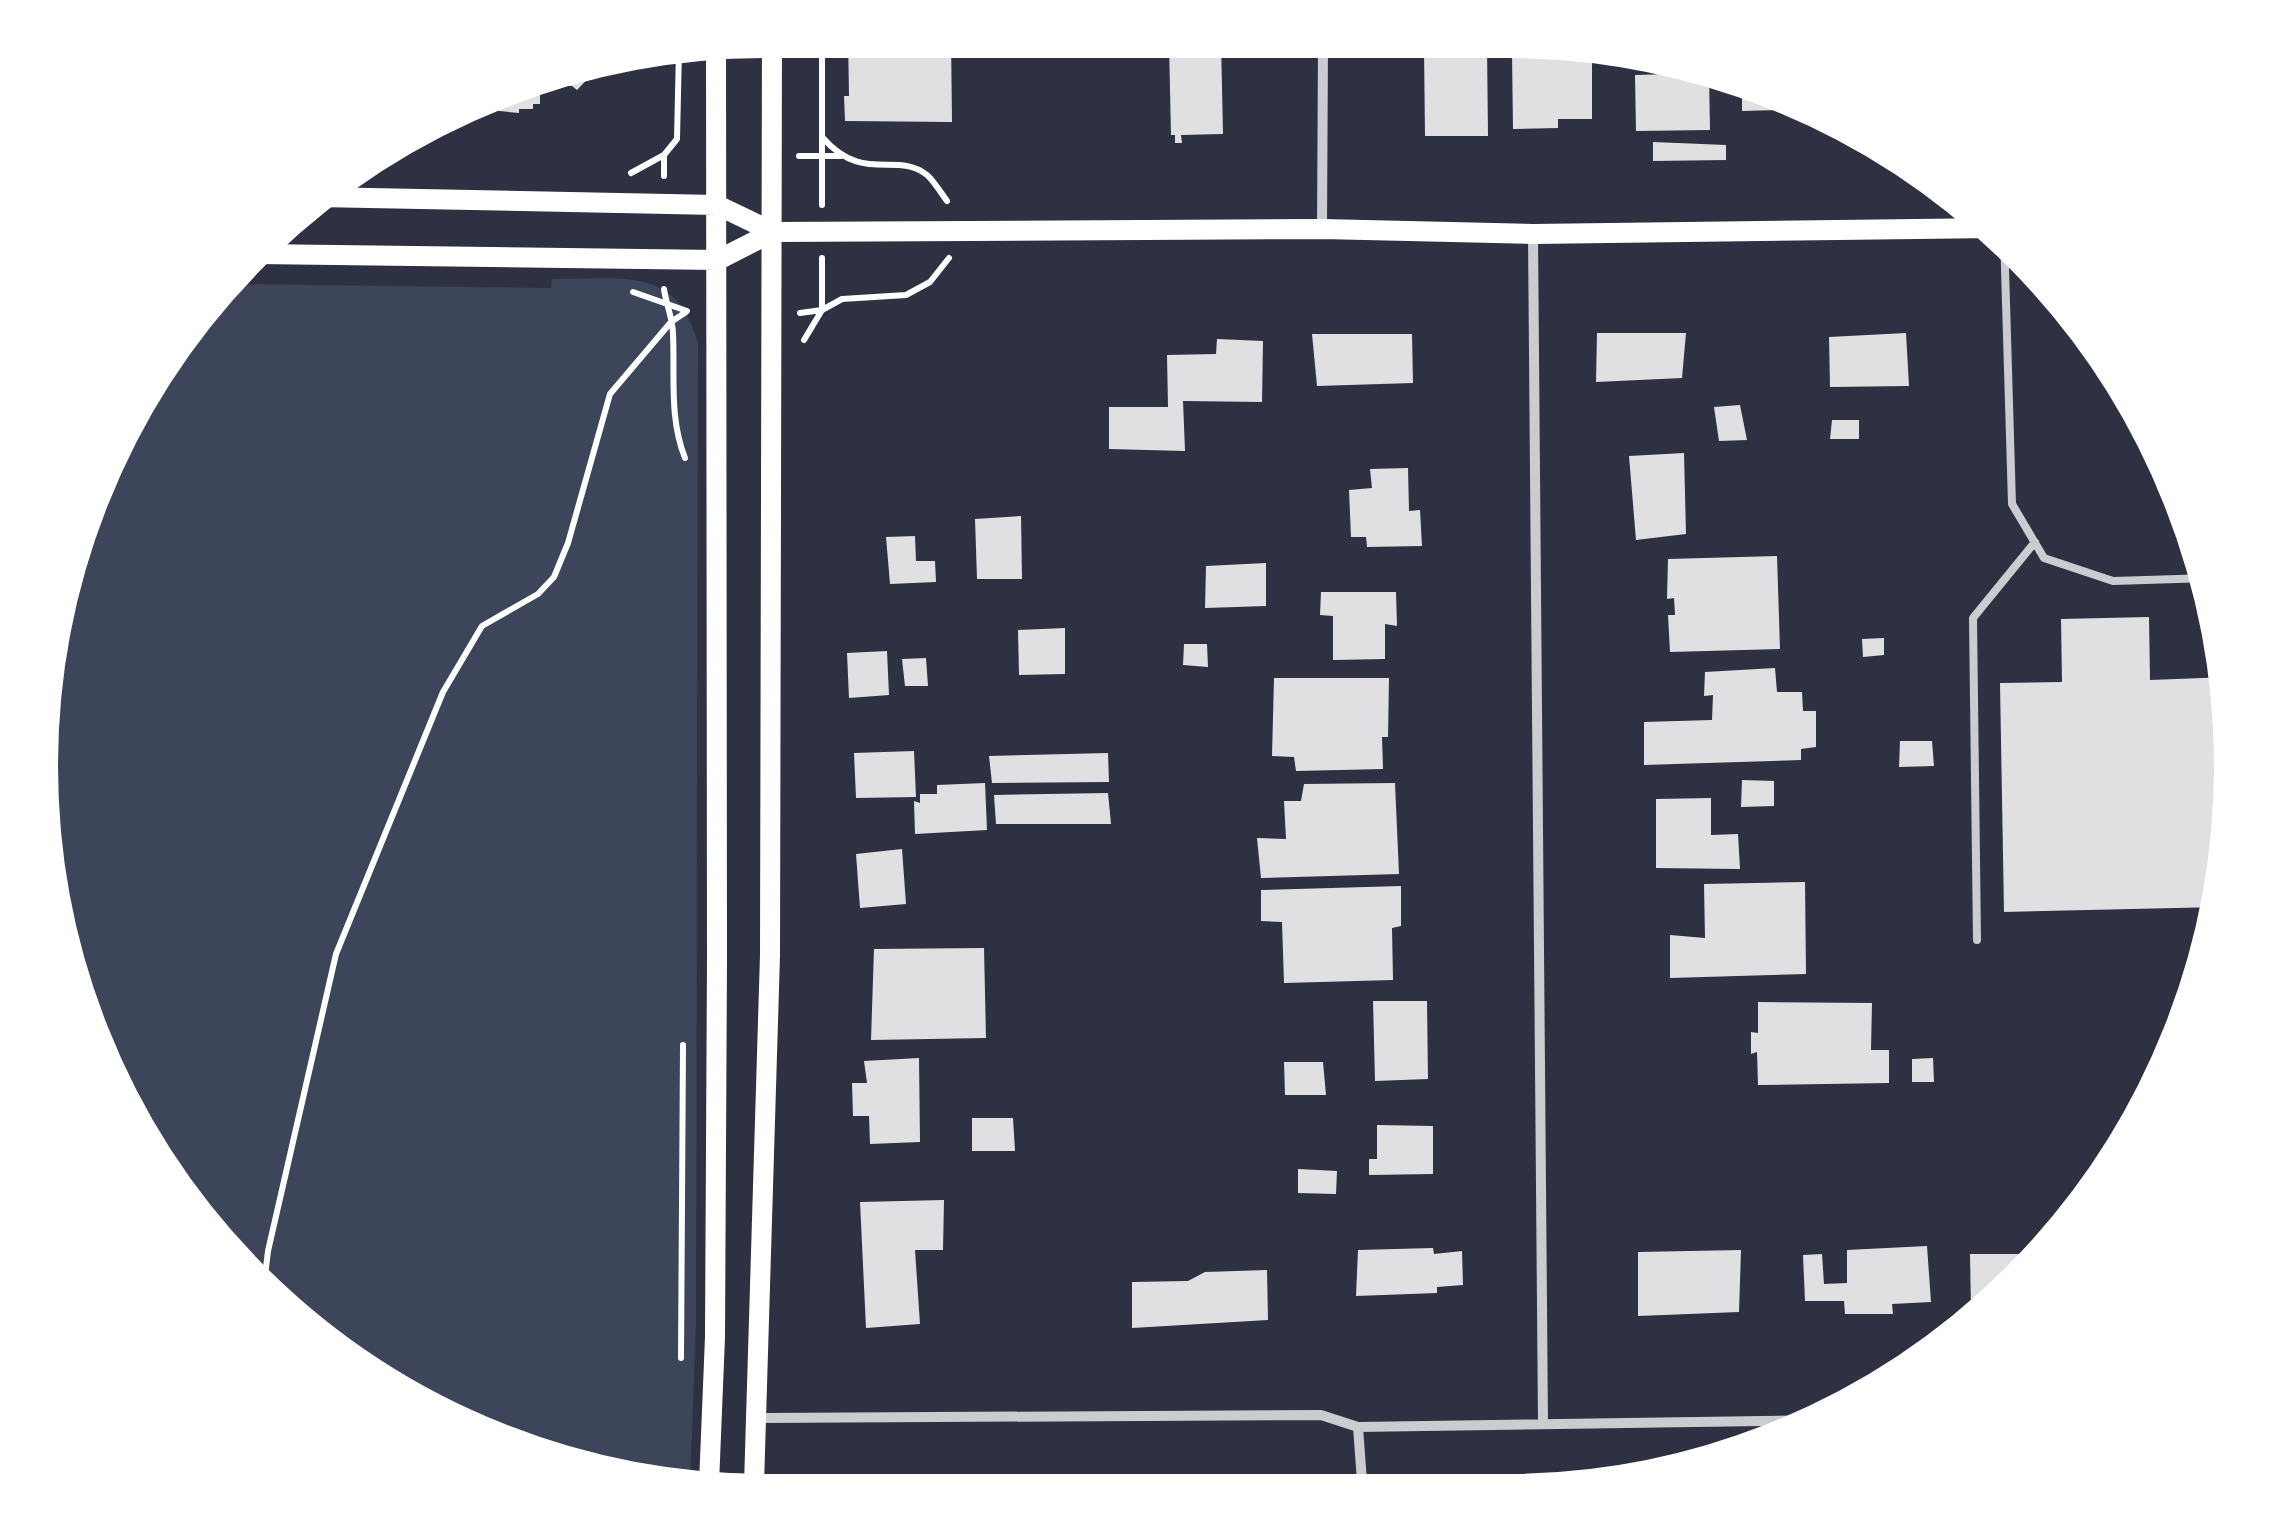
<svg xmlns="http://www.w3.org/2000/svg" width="2273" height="1532" viewBox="0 0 2273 1532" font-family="'Open Sans',sans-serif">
<rect width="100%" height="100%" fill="#2d3142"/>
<!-- green -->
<path fill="#3c4559" d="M 552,279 C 619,280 678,264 698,344 L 696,1324 L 690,1484 L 624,1483 L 442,1421 L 250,1283 L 133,1131 L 49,909 L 37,718 L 90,487 L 186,321 L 225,284 L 551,288 Z"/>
<!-- building -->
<path fill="#e0e0e3" d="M 848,36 L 951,38 L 952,122 L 845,121 L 844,96 L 849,96 Z
M 1221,42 L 1223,134 L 1181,135 L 1182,143 L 1175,143 L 1175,135 L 1171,135 L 1169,43 Z
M 1441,46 L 1487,46 L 1488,136 L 1425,136 L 1424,48 Z
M 1537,47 L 1582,48 L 1582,54 L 1592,53 L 1592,119 L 1558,119 L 1558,128 L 1513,129 L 1512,53 L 1537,53 Z
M 1673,57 L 1705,68 L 1705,75 L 1709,75 L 1710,130 L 1636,131 L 1635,75 L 1670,74 Z
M 592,64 L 597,69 L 577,90 L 572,86 L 540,86 L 540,104 L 533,104 L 533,109 L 519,109 L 519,113 L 478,109 L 478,113 L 451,113 L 532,74 Z
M 1742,80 L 1825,109 L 1742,111 Z
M 1653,142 L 1726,145 L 1726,160 L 1653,161 Z
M 1597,333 L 1686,333 L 1682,378 L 1596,382 Z
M 1906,333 L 1909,386 L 1830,387 L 1829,337 Z
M 1312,334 L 1412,334 L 1413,383 L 1317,386 Z
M 1217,339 L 1263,341 L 1262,402 L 1183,401 L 1185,451 L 1109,449 L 1109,407 L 1168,407 L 1167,355 L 1216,354 Z
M 1740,405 L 1747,440 L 1719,441 L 1714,407 Z
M 1832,420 L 1859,420 L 1859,439 L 1830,439 Z
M 1684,453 L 1686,534 L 1636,540 L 1629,456 Z
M 1408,468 L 1409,511 L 1420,510 L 1422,546 L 1367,547 L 1366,537 L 1351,537 L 1349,490 L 1372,488 L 1370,469 Z
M 1021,516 L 1022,579 L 977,579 L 975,519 Z
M 915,536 L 916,561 L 935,561 L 936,582 L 890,584 L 886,537 Z
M 1777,556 L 1780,649 L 1670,652 L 1668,615 L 1675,615 L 1674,598 L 1667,599 L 1668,559 Z
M 1266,563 L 1266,606 L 1205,608 L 1206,566 Z
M 1321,592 L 1396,592 L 1397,626 L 1385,624 L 1385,659 L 1333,660 L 1333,616 L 1320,615 Z
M 2149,617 L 2150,680 L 2229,677 L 2237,754 L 2217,754 L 2220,907 L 2004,912 L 2000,683 L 2062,682 L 2061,619 Z
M 1065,628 L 1065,674 L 1019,675 L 1018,630 Z
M 1884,638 L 1884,655 L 1863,657 L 1862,639 Z
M 1184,644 L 1207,644 L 1208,667 L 1183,665 Z
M 887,651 L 889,695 L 849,698 L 847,653 Z
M 926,658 L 928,686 L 905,686 L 902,659 Z
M 1775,668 L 1777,692 L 1802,692 L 1803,711 L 1816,711 L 1816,747 L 1801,749 L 1801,760 L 1644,765 L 1644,722 L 1712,720 L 1713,695 L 1704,696 L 1705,672 Z
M 1274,678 L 1389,678 L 1388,737 L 1382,737 L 1383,769 L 1296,771 L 1294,757 L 1272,756 Z
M 1900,741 L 1932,741 L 1934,766 L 1899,767 Z
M 914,751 L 916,797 L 856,798 L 854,753 Z
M 1108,753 L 1109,782 L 992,783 L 989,756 Z
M 1742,780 L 1774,781 L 1774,806 L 1741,807 Z
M 985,783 L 987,830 L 915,834 L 914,801 L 920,803 L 920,794 L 937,794 L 937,785 Z
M 1395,783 L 1399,874 L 1261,878 L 1257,838 L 1286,839 L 1284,801 L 1301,801 L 1304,784 Z
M 1108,793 L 1111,824 L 996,824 L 994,795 Z
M 1711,798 L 1711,835 L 1738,834 L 1740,869 L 1656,868 L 1656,799 Z
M 902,849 L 906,904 L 860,908 L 856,854 Z
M 1805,882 L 1806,974 L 1670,978 L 1670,935 L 1705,938 L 1704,884 Z
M 1401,886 L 1401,926 L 1392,928 L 1393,980 L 1284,983 L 1282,922 L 1261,921 L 1261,890 Z
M 984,948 L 986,1038 L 871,1040 L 874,949 Z
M 1373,1001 L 1427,1001 L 1428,1079 L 1375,1081 Z
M 1758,1002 L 1872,1003 L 1871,1050 L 1889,1050 L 1889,1083 L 1758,1085 L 1757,1052 L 1751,1054 L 1751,1032 L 1758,1033 Z
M 919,1058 L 920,1142 L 870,1144 L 869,1116 L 853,1116 L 852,1083 L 867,1083 L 864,1061 Z
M 1933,1058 L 1934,1082 L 1912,1082 L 1912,1059 Z
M 1284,1062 L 1323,1062 L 1326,1095 L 1285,1095 Z
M 972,1118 L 1013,1118 L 1015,1151 L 972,1151 Z
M 1377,1125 L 1433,1126 L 1433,1174 L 1369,1175 L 1369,1159 L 1377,1159 Z
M 1298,1169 L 1337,1171 L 1336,1194 L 1298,1193 Z
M 944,1200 L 943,1250 L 915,1250 L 920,1324 L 866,1328 L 860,1202 Z
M 1927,1246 L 1931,1302 L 1892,1304 L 1893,1314 L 1845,1314 L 1844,1301 L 1805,1301 L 1803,1255 L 1822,1254 L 1824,1284 L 1847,1283 L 1847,1250 Z
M 1433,1248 L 1434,1254 L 1462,1251 L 1463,1285 L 1437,1287 L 1437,1293 L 1356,1296 L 1358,1250 Z
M 1741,1250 L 1739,1312 L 1638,1316 L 1638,1252 Z
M 1970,1254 L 2048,1254 L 2024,1282 L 1991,1310 L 1971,1310 Z
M 1267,1270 L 1268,1320 L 1132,1328 L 1132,1282 L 1188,1281 L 1205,1272 Z"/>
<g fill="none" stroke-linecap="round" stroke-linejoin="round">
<!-- path -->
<path stroke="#fff" stroke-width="6" d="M 822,36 L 822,205
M 823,138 C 863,184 897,151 927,175 C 934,181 941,193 947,201
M 799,156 L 841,156
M 631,173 L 664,155 L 677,139 L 679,49
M 664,176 L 664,155
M 664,289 C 666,304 673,319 673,334 C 675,376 669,418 685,458
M 633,292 L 687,311
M 800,313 L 822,310 L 842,299 L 906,295 L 930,282 L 949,258
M 804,340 L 822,310 L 822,258
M 263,1293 L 268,1251 L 336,954 L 443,692 L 482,626 L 538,594 L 554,577 L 568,543 L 610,394 L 671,322 L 686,312
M 681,1358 L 683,1045"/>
<!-- service -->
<path stroke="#caccd0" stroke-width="8" d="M 2004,235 L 2012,504 L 2044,558 L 2113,581 L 2210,578
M 1977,940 L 1973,618 L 2035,542"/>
<!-- minor -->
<path stroke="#caccd0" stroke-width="10" d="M 1322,229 L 1323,44
M 1533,235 L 1543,1424
M 758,1418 L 1321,1415 L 1358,1427 L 1827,1420
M 1358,1427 L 1363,1495"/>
<!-- secondary -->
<path stroke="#fff" stroke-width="20" d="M 318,197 L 717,205 L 773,232 L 1322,229 L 1533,234 L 1995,228
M 257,254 L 718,260 L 773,232
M 709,1484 L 715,1337 L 717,958 L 716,43
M 754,1485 L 770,955 L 772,35"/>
</g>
<!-- crop -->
<path d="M0 0H2273V1532H0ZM766 52H1506A714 714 0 0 1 2220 766V766A714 714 0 0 1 1506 1480H766A714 714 0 0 1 52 766V766A714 714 0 0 1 766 52Z" fill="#fff" fill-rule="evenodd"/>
<path fill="none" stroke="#fff" stroke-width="12" d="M766 52H1506A714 714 0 0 1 2220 766V766A714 714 0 0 1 1506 1480H766A714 714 0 0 1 52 766V766A714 714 0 0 1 766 52Z"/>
</svg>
